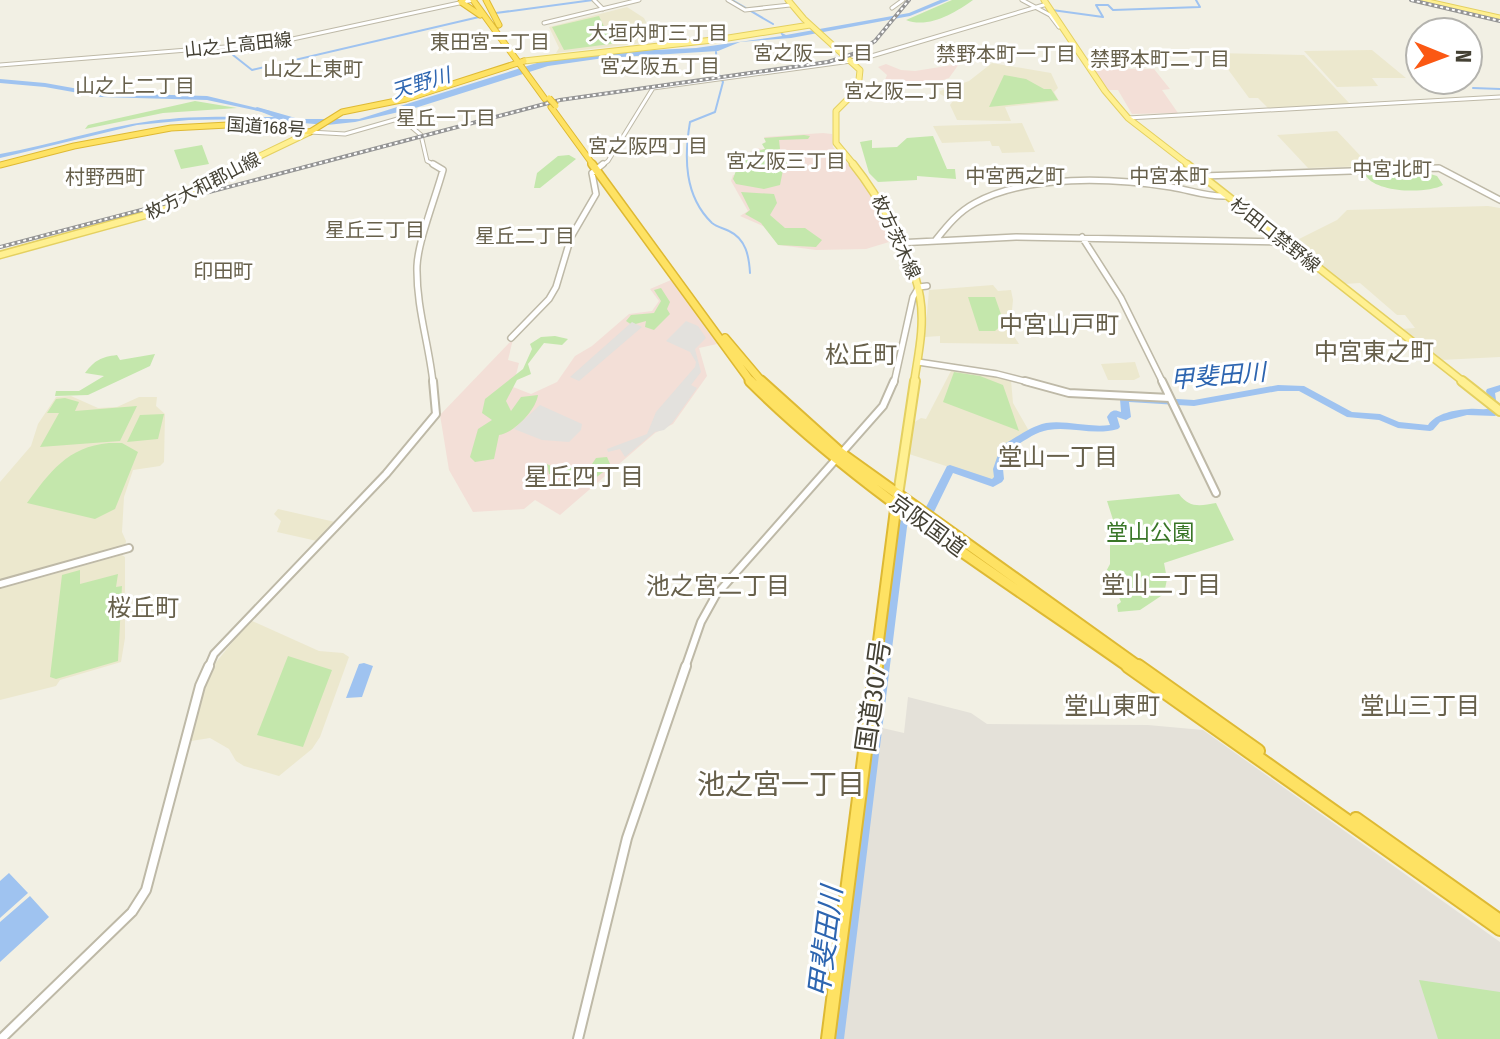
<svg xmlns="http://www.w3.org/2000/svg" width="1500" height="1039" viewBox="0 0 1500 1039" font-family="'Fira Sans Condensed','Noto Sans JP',sans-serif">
<rect width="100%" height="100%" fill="#f2f0e4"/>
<!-- industrial -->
<path fill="#e4e1d9" d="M 908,697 L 971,713 L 987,724 L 1148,725 L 1203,730 L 1500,942 L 1500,1039 L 838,1039 L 878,727 L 904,733 Z"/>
<!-- education -->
<path fill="#ece8ce" d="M 627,7 L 644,18 L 654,38 L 643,43 L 556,53 L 559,48 L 549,27 Z
M 1372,50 L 1406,78 L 1372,78 L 1378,86 L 1337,87 L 1304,51 Z
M 1216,53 L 1304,55 L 1350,104 L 1268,108 L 1258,98 L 1249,98 Z
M 992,63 L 1051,73 L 1058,88 L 1054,92 L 1059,101 L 1005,107 L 1011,121 L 957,120 L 950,105 L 953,101 L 940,94 L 940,91 L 969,81 Z
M 1022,123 L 1035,152 L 1002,153 L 999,146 L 992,146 L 990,141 L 942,143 L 933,126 Z
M 1337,131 L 1370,166 L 1308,168 L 1277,135 Z
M 1488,206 L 1500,208 L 1500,357 L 1441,360 L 1401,329 L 1415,328 L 1405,315 L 1397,315 L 1360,283 L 1344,284 L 1291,243 L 1337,220 L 1347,210 Z
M 993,285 L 998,291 L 1011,290 L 1013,300 L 1010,330 L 1019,344 L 940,343 L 940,336 L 925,337 L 929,290 Z
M 1135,362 L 1140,377 L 1134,380 L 1108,380 L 1101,364 Z
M 952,369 L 1011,380 L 1013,403 L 1029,431 L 1003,447 L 996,477 L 989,480 L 909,454 L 913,423 L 921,418 L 926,419 Z
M 71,396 L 98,408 L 117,407 L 139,397 L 157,397 L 156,406 L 165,414 L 164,462 L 160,466 L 133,470 L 124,497 L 122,532 L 126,541 L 125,547 L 0,581 L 0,482 L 31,446 L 38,424 L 56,397 Z
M 278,509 L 335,522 L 317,541 L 277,532 L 281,521 L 274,514 Z
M 122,555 L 125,557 L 125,638 L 121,662 L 60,680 L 56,686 L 0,700 L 0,589 Z
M 250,620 L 319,651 L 343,653 L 349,657 L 320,737 L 312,749 L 279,776 L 244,766 L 236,761 L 229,749 L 210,738 L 191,741 L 210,670 Z"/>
<!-- medical -->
<path fill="#f3dfd7" d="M 886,64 L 901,70 L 915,71 L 959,64 L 949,78 L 923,87 L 921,84 L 885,80 L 887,75 L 878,67 Z
M 1094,69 L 1154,69 L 1170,89 L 1162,90 L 1178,113 L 1132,114 L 1118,90 L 1108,90 Z
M 823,133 L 832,134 L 833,147 L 867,186 L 876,202 L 889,242 L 866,249 L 816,250 L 779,245 L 763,226 L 740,216 L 748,211 L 731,181 L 733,175 L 761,178 L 758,167 L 746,153 L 756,151 L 756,148 L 768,150 L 764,137 Z
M 671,280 L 717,344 L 699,348 L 707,376 L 673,424 L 655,433 L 560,515 L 535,500 L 524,509 L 473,512 L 449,470 L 440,415 L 513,339 L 508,360 L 519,363 L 513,387 L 531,394 L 557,382 L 575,356 L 592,346 L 629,314 L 652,311 L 659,301 L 650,289 Z"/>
<!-- green -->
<path fill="#c4e7ac" d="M 952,0 L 973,0 C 955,13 928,29 906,20 Z
M 599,16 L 609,37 L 624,35 L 626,42 L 564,50 L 552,27 Z
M 1004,75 L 1026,79 L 1044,89 L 1051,89 L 1058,100 L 989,107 Z
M 195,101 L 237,108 L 163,113 L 85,129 L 88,125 Z
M 804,135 L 810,136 L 808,139 L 779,140 L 780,149 L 775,151 L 776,154 L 789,157 L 791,162 L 784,165 L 780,185 L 764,189 L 736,184 L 733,179 C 738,162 748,152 765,149 L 762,144 L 766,142 L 764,138 Z
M 933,136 L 947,169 L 955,169 L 956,179 L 917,176 L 917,180 L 878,182 L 869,173 L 860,142 L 872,140 L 872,148 L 897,147 L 907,138 Z
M 202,145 L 209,164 L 181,169 L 174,150 Z
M 569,155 L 576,159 L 540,188 L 534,188 L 537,173 L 558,156 Z
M 1420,171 L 1437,176 L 1443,185 C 1427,194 1377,193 1366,176 L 1368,173 Z
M 741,192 L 774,194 L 777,203 L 770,215 L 785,228 L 805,228 L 822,240 L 816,247 L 778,245 L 761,223 L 745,214 L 750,210 Z
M 661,288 L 670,302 L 667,309 L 670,314 L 654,330 L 645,327 L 646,321 L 632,325 L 626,321 L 631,315 L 654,313 L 661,301 L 654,290 Z
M 968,297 L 995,297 L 1004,323 L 995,331 L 979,331 Z
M 555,336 L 568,339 L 562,345 L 544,343 L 528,364 L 531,374 L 517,380 L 506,401 L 511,411 L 521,397 L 538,395 C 536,410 514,433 499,435 L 494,459 L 475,462 L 470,457 L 478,429 L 492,420 L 482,413 L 485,399 L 523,369 L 532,349 L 530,344 L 541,337 Z
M 155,354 L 150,366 L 88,395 L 55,396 L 56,391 L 79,391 L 104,376 L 85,373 C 95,360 101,357 117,355 L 120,360 Z
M 954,372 L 980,376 L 1003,385 L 1019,431 L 943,402 Z
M 65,398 L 79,402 L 75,411 L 137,406 L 120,441 L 40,447 L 59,413 L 47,413 L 56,399 Z
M 164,414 L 158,439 L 127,442 L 140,415 Z
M 109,443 L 122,443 L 138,452 L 115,509 L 95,519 L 27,503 C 50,472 67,447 109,443 Z
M 607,457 L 611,466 L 585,486 L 575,484 L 575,476 L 549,474 L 547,464 L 557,469 L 592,464 L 596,458 Z
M 1179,494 C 1189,508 1200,506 1216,503 L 1234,540 L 1164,563 L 1167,579 L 1164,594 L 1140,610 L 1118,612 L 1117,605 L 1121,602 L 1118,595 L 1101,581 L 1110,564 L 1110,532 L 1116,529 L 1107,501 Z
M 80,570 L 80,584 L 118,574 L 116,587 L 122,586 L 118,661 L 56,679 L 50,677 L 62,575 Z
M 288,656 L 332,670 L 303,747 L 257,735 Z
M 1419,980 L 1500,992 L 1500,1039 L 1438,1039 Z"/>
<!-- parking -->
<path fill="#e3e1dd" d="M 686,321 L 698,326 L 706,338 L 695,349 L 701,372 L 691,385 L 697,388 L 672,423 L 664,430 L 655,432 L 625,457 L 620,449 L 608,452 L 607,449 L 647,434 L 656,412 L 695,367 L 696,362 L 690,352 L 666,341 Z
M 632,322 L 642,327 L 579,381 L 570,377 Z
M 540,405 L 582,424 L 581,430 L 569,442 L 542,440 L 514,429 Z"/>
<!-- water -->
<path fill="#9fc3f0" d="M 940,0 L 949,0 L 910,16 L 791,38 L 740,42 L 718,51 L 604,58 L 548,66 L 412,109 L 355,122 L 327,125 L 253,119 L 189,120 L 137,125 L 0,158 L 0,154 C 51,145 100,128 151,121 C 193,115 234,117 274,117 L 254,109 L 257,107 L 299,119 L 359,119 L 540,62 L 633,51 L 696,48 L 782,36 L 780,32 L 786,35 L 909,13 Z
M 364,663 L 373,666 L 362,697 L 346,698 L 359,664 Z
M 9,873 L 28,893 L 0,918 L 0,881 Z
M 30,896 L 49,917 L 0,962 L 0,922 Z"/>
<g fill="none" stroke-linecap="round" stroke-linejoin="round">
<!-- stream -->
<path stroke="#9fc3f0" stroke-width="2" d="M 732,0 L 773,24
M 1052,10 L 1103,17 L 1096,5 L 1108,5 L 1113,10 L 1200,7 L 1196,0
M 496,13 L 593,0
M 716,52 L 718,73 L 723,82 L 715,112 L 690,122 C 684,157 684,196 712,223 C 717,227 723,228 729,231 C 746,239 749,256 750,273
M 233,55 L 252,70 L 479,17
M 1473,88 L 1500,89"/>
<!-- river -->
<path fill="#9fc3f0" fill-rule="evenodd" d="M 0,79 L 45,83 L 101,93 L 207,96 L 270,111 L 267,113 L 207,100 L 101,97 L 45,87 L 0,83 Z
M 1278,385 L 1304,386 L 1352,412 L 1380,414 L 1399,422 L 1428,425 C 1436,413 1455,410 1469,409 C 1478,408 1486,411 1494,407 L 1497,408 L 1499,413 L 1495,416 L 1467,415 L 1440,422 L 1433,430 L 1430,431 L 1398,428 L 1379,420 L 1347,417 L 1299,391 L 1278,391 L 1194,406 L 1129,402 L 1131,417 L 1126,420 L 1117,417 L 1120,427 L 1118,429 C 1093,436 1072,426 1048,430 C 1034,432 1021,444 1008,450 L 1003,469 L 1004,479 L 1002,482 L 993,487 L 953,473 L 933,514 L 925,514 L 924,511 L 947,466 L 950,465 L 992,479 L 994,477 L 993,469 L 1001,446 C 1016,438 1029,427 1046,423 C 1067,420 1089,428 1110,425 L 1107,417 C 1111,410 1114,409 1121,412 L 1120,399 L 1124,396 L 1194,400 Z
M 1500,385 L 1500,391 L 1495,393 L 1496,400 L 1495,402 L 1489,402 L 1486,391 L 1487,389 Z
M 903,515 L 907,516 L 908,519 L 844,1039 L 830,1039 L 898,519 L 899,516 Z"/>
<defs>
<path id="minor-far3" d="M 594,0 L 603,9
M 728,0 L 745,10 L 790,5
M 1022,0 L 1050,15 L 1059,27
M 892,8 L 903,0
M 544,23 L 639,0
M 0,65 L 274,43 L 473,0
M 1128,118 L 1500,97
M 310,132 L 345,134 L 401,118 L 421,135 L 427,161 L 437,166
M 601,166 L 608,161 L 653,88 L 858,60 L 1047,4"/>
<path id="minor-far2" d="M 1202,176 L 1439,168 L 1500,200
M 1082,237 L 1121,298 L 1163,383
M 935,241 C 947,226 958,212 975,203 C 1028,174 1113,178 1171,187 C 1190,190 1207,197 1226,196
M 897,243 L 1016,237 L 1285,242
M 511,338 L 549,299 L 556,287 L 571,237 L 596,194 L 592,173 L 603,164
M 918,362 L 997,374 L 1032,383
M 433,383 C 429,344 416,307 417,266 C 418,241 436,196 443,170 L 433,164
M 894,383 L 913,297 L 919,287 L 927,286"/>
<path id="minor-far1" d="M 1025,381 L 1069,393 L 1170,398
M 1162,381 L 1216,493
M 0,584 L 129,548
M 208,668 L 214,654 L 386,474 L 436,414 L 433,381
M 685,668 L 701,622 L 716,595 L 883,406 L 894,381"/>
<path id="minor" d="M 1,1039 L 132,912 L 146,890 L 200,686 L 209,666
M 578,1039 L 627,838 L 686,666"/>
<path id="major-far2" d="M 788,0 L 804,19 L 860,70 L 858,89 L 836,111 L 836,143 L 855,166
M 1044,0 L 1105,91 L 1128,118 L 1190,166
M 1419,0 L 1500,18
M 524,61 L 722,39 L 810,25
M 239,166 L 310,132"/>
<path id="major-far1" d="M 853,164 C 878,195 914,258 920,297 C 925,326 918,355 914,383
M 1187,164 L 1465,383
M 0,255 L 156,212 L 182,194 L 243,164"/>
<path id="major" d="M 1462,381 L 1500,411
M 898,495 L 915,381"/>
<path id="highway-far3" d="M 463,0 L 461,2 L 480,15
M 473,0 L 545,99
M 486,0 L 499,25
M 551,107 L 594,166
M 0,165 L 74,146 L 171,128 L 247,124 L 310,132 L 342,112 L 406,99 L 524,61"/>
<path id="highway-far2" d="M 592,164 L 752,383
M 725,338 L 763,383"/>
<path id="highway-far1" d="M 750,381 C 863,493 1001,577 1130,668
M 761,381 L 842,454 L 1141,668
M 875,668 L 897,498"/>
<path id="highway" d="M 1128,666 L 1500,929
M 1138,666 L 1258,751
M 1356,819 L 1500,921
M 828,1039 L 876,666"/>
</defs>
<!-- minor-far3 casing -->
<use href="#minor-far3" stroke="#beb9a7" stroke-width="5"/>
<!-- minor-far2 casing -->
<use href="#minor-far2" stroke="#beb9a7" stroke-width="8"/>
<!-- minor-far1 casing -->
<use href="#minor-far1" stroke="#beb9a7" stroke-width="10"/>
<!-- minor casing -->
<use href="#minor" stroke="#beb9a7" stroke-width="12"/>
<!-- major-far2 casing -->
<use href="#major-far2" stroke="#e4d061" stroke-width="7"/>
<!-- major-far1 casing -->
<use href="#major-far1" stroke="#e4d061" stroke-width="9"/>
<!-- major casing -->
<use href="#major" stroke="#e4d061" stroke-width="12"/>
<!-- highway-far3 casing -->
<use href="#highway-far3" stroke="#deb933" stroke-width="7"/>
<!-- highway-far2 casing -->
<use href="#highway-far2" stroke="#deb933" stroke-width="10"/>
<!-- highway-far1 casing -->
<use href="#highway-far1" stroke="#deb933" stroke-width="13"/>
<!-- highway casing -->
<use href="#highway" stroke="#deb933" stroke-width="16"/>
<!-- minor-far3 -->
<use href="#minor-far3" stroke="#fff" stroke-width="3"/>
<!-- minor-far2 -->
<use href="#minor-far2" stroke="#fff" stroke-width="5"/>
<!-- minor-far1 -->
<use href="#minor-far1" stroke="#fff" stroke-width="6"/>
<!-- minor -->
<use href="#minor" stroke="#fff" stroke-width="8"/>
<!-- major-far2 -->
<use href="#major-far2" stroke="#fff091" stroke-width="5"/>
<!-- major-far1 -->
<use href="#major-far1" stroke="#fff091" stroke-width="6"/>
<!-- major -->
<use href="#major" stroke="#fff091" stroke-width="8"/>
<!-- highway-far3 -->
<use href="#highway-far3" stroke="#fee263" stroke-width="5"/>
<!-- highway-far2 -->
<use href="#highway-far2" stroke="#fee263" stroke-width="7"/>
<!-- highway-far1 -->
<use href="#highway-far1" stroke="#fee263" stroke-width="9"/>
<!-- highway -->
<use href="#highway" stroke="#fee263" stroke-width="12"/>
<defs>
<path id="rail" d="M 1411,0 L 1500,21
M 0,247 L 560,100 L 828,62 L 856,53 L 875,41 L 909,0"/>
</defs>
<!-- rail casing -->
<use href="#rail" stroke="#949494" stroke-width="4"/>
<!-- rail -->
<use href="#rail" stroke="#fff" stroke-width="2" stroke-dasharray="3" stroke-linecap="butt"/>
<defs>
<path id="highway-bridge" d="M 549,98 L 556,106"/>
</defs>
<!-- highway-bridge casing -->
<use href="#highway-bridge" stroke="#deb933" stroke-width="7" stroke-linecap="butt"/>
<!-- highway-bridge -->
<use href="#highway-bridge" stroke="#fee263" stroke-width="5"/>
</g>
<g text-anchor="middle" stroke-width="6" stroke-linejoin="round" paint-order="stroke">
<!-- far-street labels -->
<g font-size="18" fill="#444134" stroke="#fff">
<text transform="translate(238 45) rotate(-6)" y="6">山之上高田線</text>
<text transform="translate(266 127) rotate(4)" y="6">国道168号</text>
<text transform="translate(203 186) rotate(-27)" y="6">枚方大和郡山線</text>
<text transform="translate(1275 235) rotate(38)" y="6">杉田口禁野線</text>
<text transform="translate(896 237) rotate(65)" y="6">枚方茨木線</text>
</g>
<!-- far-neighbourhood labels -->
<g font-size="20" fill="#67604b" stroke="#fff">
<text x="658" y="40">大垣内町三丁目</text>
<text x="490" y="49">東田宮二丁目</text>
<text x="813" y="60">宮之阪一丁目</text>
<text x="1006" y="61">禁野本町一丁目</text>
<text x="1160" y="66">禁野本町二丁目</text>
<text x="660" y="73">宮之阪五丁目</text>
<text x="313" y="76">山之上東町</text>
<text x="135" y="93">山之上二丁目</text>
<text x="904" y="98">宮之阪二丁目</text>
<text x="446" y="125">星丘一丁目</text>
<text x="648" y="153">宮之阪四丁目</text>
<text x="786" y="168">宮之阪三丁目</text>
<text x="1392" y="176">中宮北町</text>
<text x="1015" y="183">中宮西之町</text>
<text x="1169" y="183">中宮本町</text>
<text x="105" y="184">村野西町</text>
<text x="375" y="237">星丘三丁目</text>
<text x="525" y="243">星丘二丁目</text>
<text x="223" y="278">印田町</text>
</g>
<!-- far-water labels -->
<g font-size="20" font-style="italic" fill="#2d65b0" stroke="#fff">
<text transform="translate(421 83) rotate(-17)" y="7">天野川</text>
</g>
<!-- street labels -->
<g font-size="22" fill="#444134" stroke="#fff">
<text transform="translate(928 525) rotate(36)" y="8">京阪国道</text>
</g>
<!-- park labels -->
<g font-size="22" fill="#397627" stroke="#fff">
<text x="1150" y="540">堂山公園</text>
</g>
<!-- neighbourhood labels -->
<g font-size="24" fill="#67604b" stroke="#fff">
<text x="1059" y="333">中宮山戸町</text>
<text x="1374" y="360">中宮東之町</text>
<text x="861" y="363">松丘町</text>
<text x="1058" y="465">堂山一丁目</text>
<text x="584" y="485">星丘四丁目</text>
<text x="1161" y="593">堂山二丁目</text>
<text x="718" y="594">池之宮二丁目</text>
<text x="143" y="616">桜丘町</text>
<text x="1112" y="714">堂山東町</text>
<text x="1420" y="714">堂山三丁目</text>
</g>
<!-- water labels -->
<g font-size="24" font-style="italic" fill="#2d65b0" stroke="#fff">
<text transform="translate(1218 376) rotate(-5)" y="8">甲斐田川</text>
</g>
<!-- near-street labels -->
<g font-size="26" fill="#444134" stroke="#fff">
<text transform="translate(873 696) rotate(-82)" y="9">国道307号</text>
</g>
<!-- near-neighbourhood labels -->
<g font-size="28" fill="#67604b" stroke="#fff">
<text x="781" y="794">池之宮一丁目</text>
</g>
<!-- near-water labels -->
<g font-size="28" font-style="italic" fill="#2d65b0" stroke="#fff">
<text transform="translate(825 942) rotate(-83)" y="10">甲斐田川</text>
</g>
</g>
<!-- north arrow -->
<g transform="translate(1444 56) rotate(91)"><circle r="38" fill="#ffffff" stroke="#b4b3ae" stroke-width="2"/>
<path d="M0-6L14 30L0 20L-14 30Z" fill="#fb5813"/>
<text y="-12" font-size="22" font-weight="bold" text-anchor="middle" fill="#444134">N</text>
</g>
</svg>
